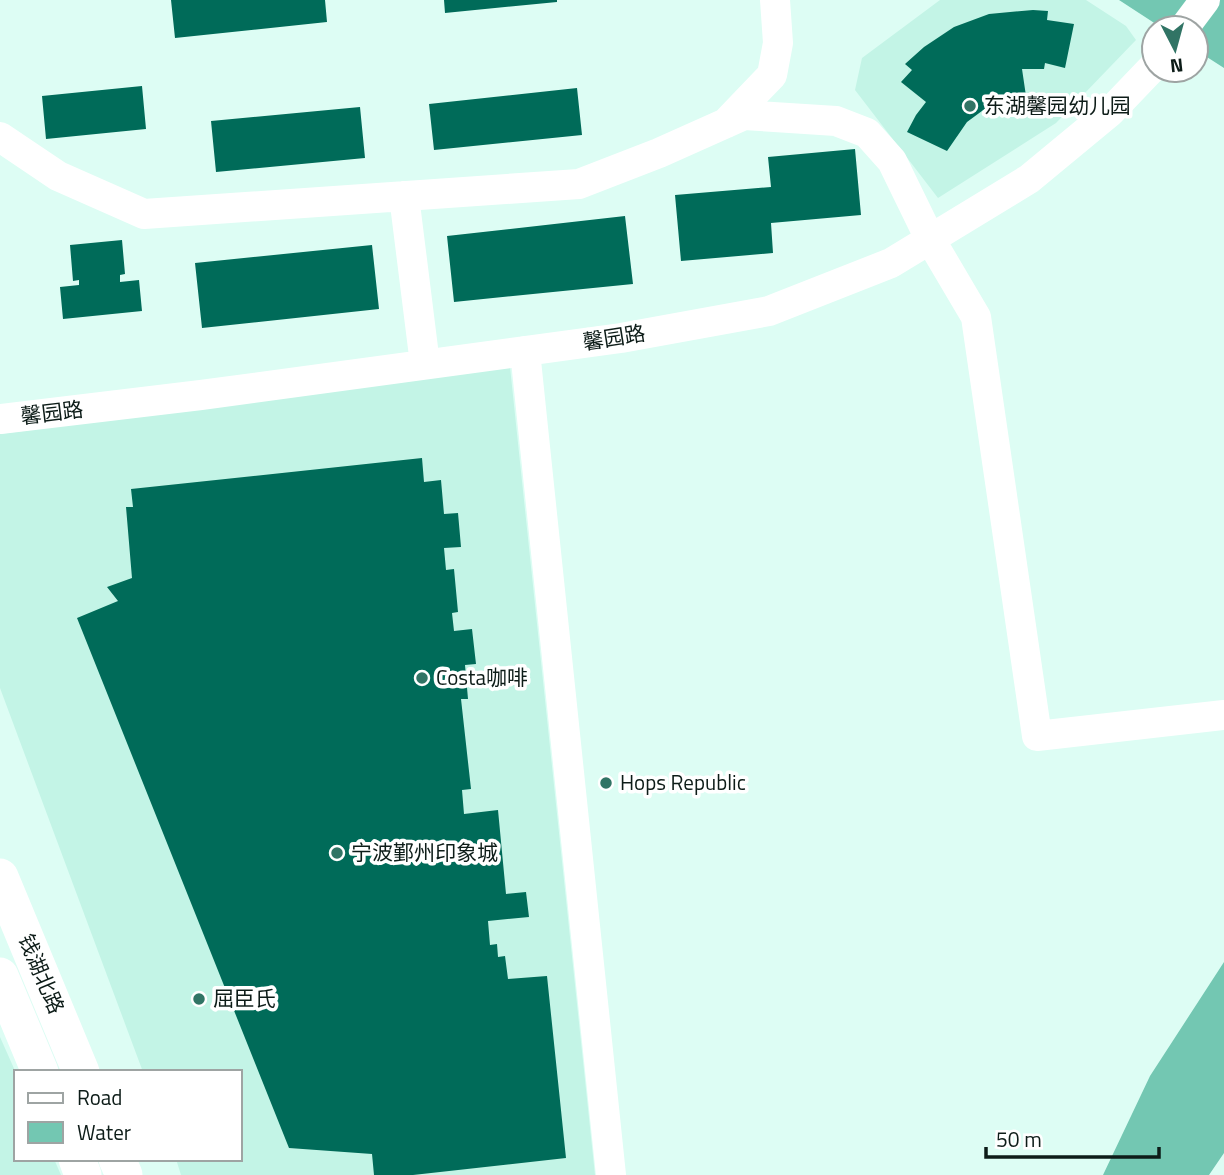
<svg xmlns="http://www.w3.org/2000/svg" width="1224" height="1175" viewBox="0 0 1224 1175" font-family="'Titillium Web','Noto Sans SC',sans-serif">
<rect width="100%" height="100%" fill="#ddfdf4"/>
<!-- built -->
<path fill="#c3f4e6" d="M 940,0 L 1086,0 L 1126,26 L 1136,40 L 1056,123 L 938,198 L 855,90 L 862,58 Z
M 510,367 L 595,1175 L 181,1175 L 176,1159 L 240,1159 L 240,1072 L 143,1072 L 0,688 L 0,434 Z
M 0,1037 L 16,1073 L 16,1159 L 54,1159 L 61,1175 L 0,1175 Z"/>
<!-- water -->
<path fill="#73c7b2" d="M 1119,0 L 1224,0 L 1224,68 L 1196,50 L 1196,28 L 1162,28 Z
M 1224,962 L 1224,1153 L 1209,1175 L 1103,1175 L 1150,1076 Z"/>
<!-- building -->
<path fill="#006b59" d="M 171,0 L 325,0 L 327,22 L 175,38 Z
M 444,0 L 557,0 L 557,2 L 445,13 Z
M 1033,10 L 1048,11 L 1047,20 L 1074,24 L 1065,68 L 1045,63 L 1044,69 L 1022,69 L 1026,96 L 1006,99 L 986,108 L 967,122 L 947,151 L 907,132 L 916,115 L 926,102 L 901,82 L 912,70 L 905,64 L 924,47 L 954,27 L 989,14 Z
M 142,86 L 146,129 L 46,139 L 42,96 Z
M 577,88 L 582,135 L 434,150 L 429,104 Z
M 360,107 L 365,158 L 216,172 L 211,121 Z
M 855,149 L 861,215 L 771,223 L 773,253 L 681,261 L 675,195 L 771,187 L 768,157 Z
M 625,216 L 633,284 L 454,302 L 447,236 Z
M 122,240 L 125,274 L 120,275 L 120,282 L 139,280 L 142,311 L 63,319 L 60,287 L 79,285 L 79,280 L 73,281 L 70,245 Z
M 372,245 L 379,309 L 202,328 L 195,263 Z
M 422,458 L 424,482 L 441,480 L 444,514 L 458,513 L 461,547 L 444,548 L 446,570 L 454,569 L 458,612 L 452,613 L 454,631 L 472,629 L 476,664 L 465,665 L 468,699 L 461,699 L 471,789 L 462,790 L 464,814 L 498,810 L 506,894 L 526,892 L 529,917 L 488,921 L 490,945 L 497,944 L 498,957 L 505,956 L 508,979 L 547,976 L 566,1158 L 413,1175 L 374,1175 L 372,1154 L 289,1148 L 77,618 L 118,601 L 107,587 L 132,578 L 126,507 L 133,507 L 131,489 Z"/>
<g fill="none" stroke-linecap="round" stroke-linejoin="round">
<!-- minor -->
<path stroke="#fff" stroke-width="30" d="M 1184,28 L 1205,0
M 726,123 L 772,75 L 778,43 L 775,0
M 0,137 L 58,176 L 144,214 L 579,184 L 659,153 L 744,115 L 836,121 L 867,133 L 892,161 L 930,239 L 976,317 L 1037,736 L 1224,715
M 404,196 L 425,364
M 525,351 L 611,1175
M 0,419 L 201,395 L 621,338 L 769,311 L 891,263 L 1029,179 L 1110,112 L 1154,66"/>
<!-- major -->
<path stroke="#fff" stroke-width="37" d="M 0,877 L 81,1072
M 0,976 L 40,1072
M 77,1159 L 83,1175
M 117,1159 L 124,1175"/>
</g>
<!-- markers -->
<g fill="#317465" stroke="#fff" stroke-width="2.5">
<circle cx="970" cy="106" r="7"/>
<circle cx="422" cy="678" r="7"/>
<circle cx="606" cy="783" r="7"/>
<circle cx="337" cy="853" r="7"/>
<circle cx="199" cy="999" r="7"/>
</g>
<g text-anchor="middle" stroke-width="7" stroke-linejoin="round" paint-order="stroke">
<!-- poi labels -->
<g font-size="21" fill="#0d1c18" stroke="#fff" text-anchor="start">
<text x="984" y="113">东湖馨园幼儿园</text>
<text x="436" y="685">Costa咖啡</text>
<text x="620" y="790">Hops Republic</text>
<text x="351" y="860">宁波鄞州印象城</text>
<text x="213" y="1006">屈臣氏</text>
</g>
<!-- street labels -->
<g font-size="21" fill="#0d1c18" stroke="#fff">
<text transform="translate(614 338) rotate(-9)" y="7">馨园路</text>
<text transform="translate(52 413) rotate(-7)" y="7">馨园路</text>
<text transform="translate(41 974) rotate(67)" y="7">钱湖北路</text>
</g>
</g>
<!-- legend -->
<rect x="14" y="1070" width="228" height="91" fill="#ffffff" stroke="#9ea4a3" stroke-width="2"/>
<rect x="28" y="1093" width="35" height="10" fill="#ffffff" stroke="#9ea4a3" stroke-width="2"/>
<text x="77" y="1105" font-size="21" fill="#0d1c18">Road</text>
<rect x="28" y="1122" width="35" height="21" fill="#73c7b2" stroke="#9ea4a3" stroke-width="2"/>
<text x="77" y="1140" font-size="21" fill="#0d1c18">Water</text>
<!-- north arrow -->
<g transform="translate(1175 49) rotate(174)"><circle r="33" fill="#ffffff" stroke="#9ea4a3" stroke-width="2"/>
<path d="M0-5L12 26L0 18L-12 26Z" fill="#317465"/>
<text y="-10" font-size="19" font-weight="bold" text-anchor="middle" fill="#0d1c18">N</text>
</g>
<!-- scale -->
<path d="M986 1147v10h173v-10" fill="none" stroke="#0d1c18" stroke-width="3.5"/>
<text x="996" y="1147" font-size="21" fill="#0d1c18" stroke="#ffffff" stroke-width="5" paint-order="stroke">50 m</text>
</svg>
